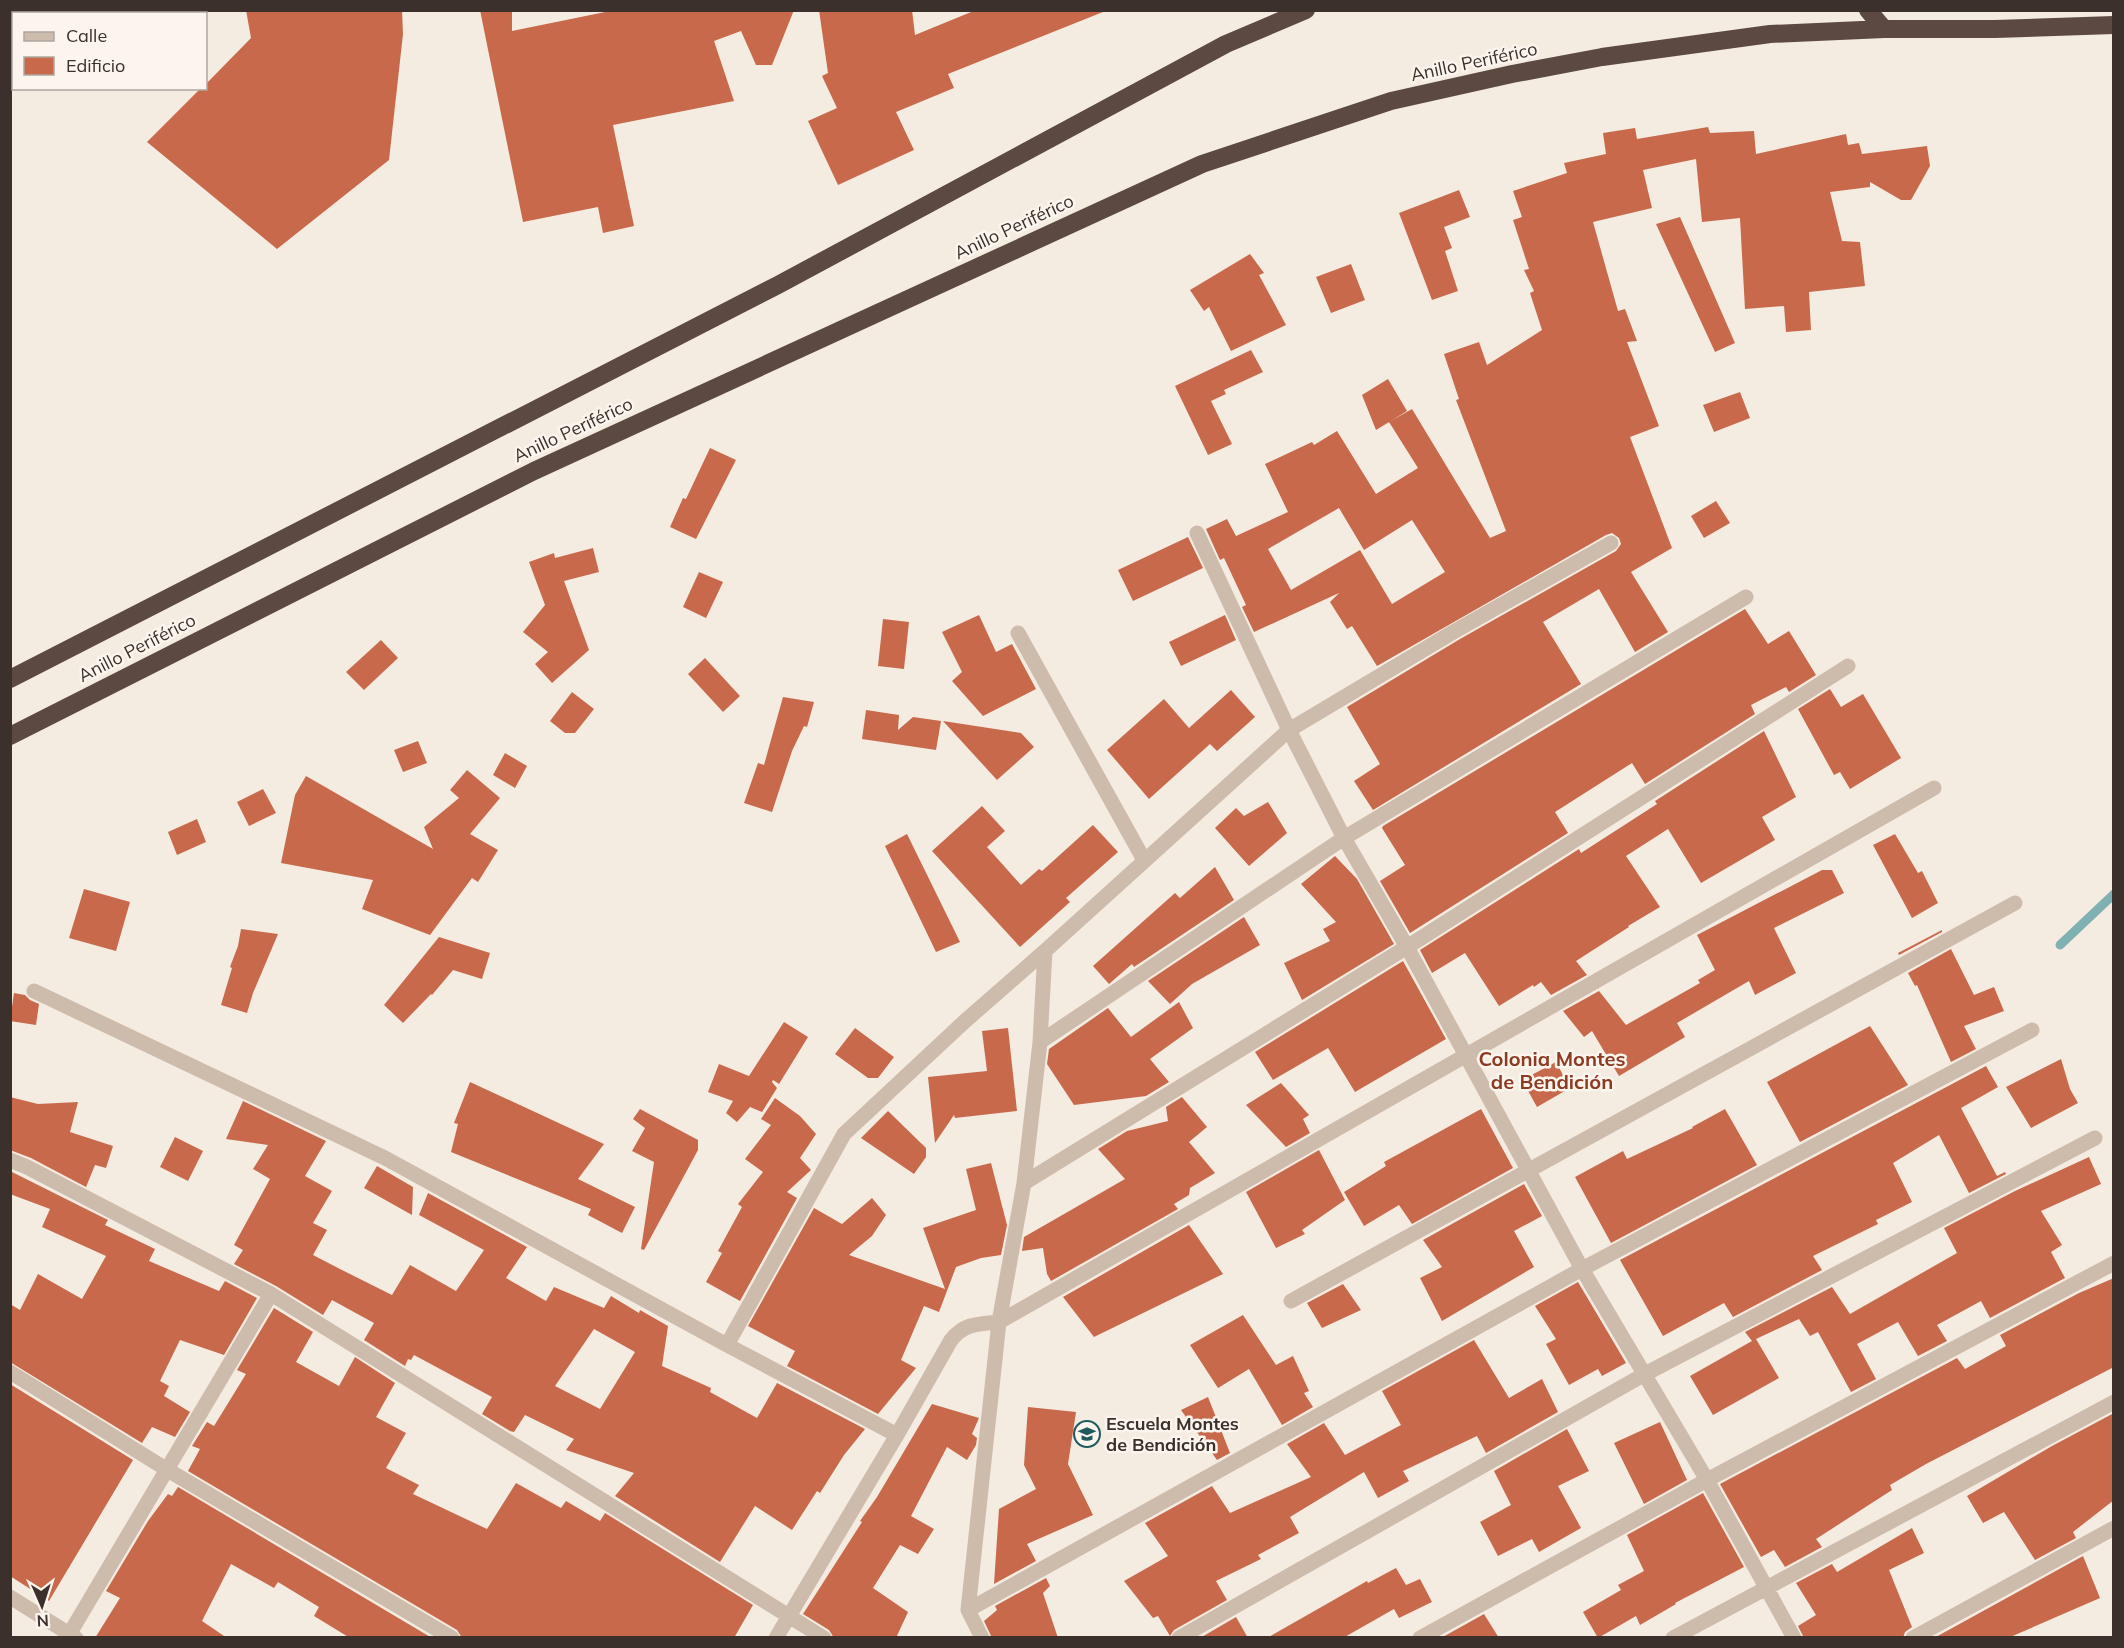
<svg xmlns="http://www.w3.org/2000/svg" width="2124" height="1648" viewBox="0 0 2124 1648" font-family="Mulish,sans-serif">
<rect width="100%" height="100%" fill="#f4ebe1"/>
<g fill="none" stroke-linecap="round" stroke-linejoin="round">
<!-- stream -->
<path stroke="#7fb0b2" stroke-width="9" d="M 2060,945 L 2114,894"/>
</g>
<!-- building -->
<path fill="#c8694b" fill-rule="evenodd" d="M 246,10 L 402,10 L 403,34 L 389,160 L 277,249 L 147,142 L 201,88 L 206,88 L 206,84 L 251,38 Z
M 480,10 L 512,10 L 512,31 L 615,10 L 794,10 L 772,65 L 756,65 L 741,31 L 714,41 L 734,101 L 613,125 L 634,226 L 603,233 L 598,207 L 523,222 Z
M 819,10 L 912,10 L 915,35 L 976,10 L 1103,12 L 948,74 L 954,88 L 896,112 L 914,150 L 838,185 L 808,121 L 837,108 L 822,76 L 828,73 Z
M 1708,127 L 1710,133 L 1754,131 L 1756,154 L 1846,134 L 1848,145 L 1859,143 L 1862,154 L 1927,146 L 1930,166 L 1911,200 L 1901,200 L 1870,182 L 1870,187 L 1830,192 L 1842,241 L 1860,242 L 1865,286 L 1809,292 L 1811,330 L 1786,332 L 1784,306 L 1745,309 L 1740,218 L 1702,222 L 1696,159 L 1643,170 L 1652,208 L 1593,222 L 1618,311 L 1625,309 L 1637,341 L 1627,342 L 1659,426 L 1630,437 L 1672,548 L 1631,572 L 1668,632 L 1635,652 L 1599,589 L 1543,622 L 1581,684 L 1373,810 L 1354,781 L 1380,764 L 1347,707 L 1460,639 L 1616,551 L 1621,544 L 1619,538 L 1612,533 L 1606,535 L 1377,666 L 1352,626 L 1347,629 L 1330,602 L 1339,593 L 1254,632 L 1242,607 L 1246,605 L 1224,558 L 1220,560 L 1206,529 L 1227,519 L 1236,536 L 1288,512 L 1265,464 L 1312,442 L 1314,445 L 1337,431 L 1376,494 L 1418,468 L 1389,422 L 1412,409 L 1490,538 L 1506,531 L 1456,400 L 1459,399 L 1444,354 L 1479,342 L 1487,365 L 1542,330 L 1530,293 L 1534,291 L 1524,270 L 1529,269 L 1513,220 L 1522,217 L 1513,191 L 1567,173 L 1564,163 L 1606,154 L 1603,133 L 1635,128 L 1637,139 ZM 1339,508 L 1364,550 L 1412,520 L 1445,572 L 1392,604 L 1360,550 L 1291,590 L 1268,549 Z
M 1459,190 L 1470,217 L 1444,227 L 1452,248 L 1445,251 L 1458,291 L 1432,300 L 1399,213 Z
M 1680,217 L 1735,343 L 1715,352 L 1656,224 Z
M 1250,254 L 1264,273 L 1259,275 L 1286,325 L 1231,351 L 1209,307 L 1204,311 L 1190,290 Z
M 1351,264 L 1365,300 L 1331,313 L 1316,277 Z
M 1251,350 L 1263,372 L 1224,390 L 1226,394 L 1211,401 L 1232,444 L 1208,455 L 1175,386 Z
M 1388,379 L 1407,411 L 1376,430 L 1362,395 Z
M 1740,392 L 1750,418 L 1714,432 L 1703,405 Z
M 710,448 L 736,460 L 696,539 L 670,527 L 683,498 L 686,499 Z
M 1716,501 L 1730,523 L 1704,538 L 1691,516 Z
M 1188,537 L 1203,568 L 1133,601 L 1118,570 Z
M 593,548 L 599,572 L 564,581 L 589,650 L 552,683 L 535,664 L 548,652 L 523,632 L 545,605 L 529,562 L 554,553 L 555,558 Z
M 699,572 L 723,582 L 706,618 L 683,607 Z
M 1745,609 L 1768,644 L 1789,631 L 1816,675 L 1789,692 L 1786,687 L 1751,705 L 1755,714 L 1645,784 L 1632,763 L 1555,812 L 1568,833 L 1410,933 L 1380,881 L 1405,865 L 1382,828 L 1383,826 Z
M 979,615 L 996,652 L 1012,644 L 1036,689 L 983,716 L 952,681 L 962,672 L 942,632 Z
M 1225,615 L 1236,640 L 1181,666 L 1169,642 Z
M 883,619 L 909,622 L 904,669 L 878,666 Z
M 381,640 L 398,658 L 364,690 L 346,672 Z
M 705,658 L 740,696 L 723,712 L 688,674 Z
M 1830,689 L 1841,707 L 1863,694 L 1901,758 L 1850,789 L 1840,772 L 1834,775 L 1798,709 Z
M 1231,690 L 1255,717 L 1217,751 L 1210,744 L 1149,799 L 1107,750 L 1164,699 L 1189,728 Z
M 572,692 L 594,709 L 575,733 L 565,733 L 550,721 Z
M 783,697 L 814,702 L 807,727 L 804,726 L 792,751 L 772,812 L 744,803 L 758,763 L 764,765 Z
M 866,710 L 899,715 L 898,730 L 913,717 L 941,721 L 936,750 L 862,739 Z
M 943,721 L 1021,733 L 1034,747 L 997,780 Z
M 1764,731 L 1796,797 L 1762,817 L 1775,840 L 1701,883 L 1668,829 L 1626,856 L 1660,907 L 1628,926 L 1629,927 L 1576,961 L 1587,975 L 1551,995 L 1541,982 L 1534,987 L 1533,985 L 1499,1006 L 1465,953 L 1432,973 L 1420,950 L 1579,849 L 1581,853 L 1657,804 L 1655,801 Z
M 418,741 L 427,763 L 403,772 L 394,750 Z
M 505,753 L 527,766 L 515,788 L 493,775 Z
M 467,770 L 500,798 L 470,834 L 498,850 L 478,882 L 472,878 L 430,935 L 362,909 L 373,880 L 281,863 L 295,795 L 306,776 L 433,849 L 424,827 L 459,798 L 450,790 Z
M 263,789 L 276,813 L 249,826 L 237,802 Z
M 1268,802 L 1287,833 L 1249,866 L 1215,828 L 1236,808 L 1244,816 Z
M 982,806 L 1005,831 L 987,847 L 1021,885 L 1039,869 L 1042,871 L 1093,825 L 1118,852 L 1066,898 L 1070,902 L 1020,947 L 932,851 Z
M 197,819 L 206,842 L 177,855 L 168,832 Z
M 907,834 L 960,942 L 936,952 L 885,846 Z
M 1895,834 L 1918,873 L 1922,871 L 1938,903 L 1912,918 L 1873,845 Z
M 1335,856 L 1357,879 L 1394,944 L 1302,1000 L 1284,963 L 1330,941 L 1323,929 L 1336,922 L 1301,884 Z
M 1215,867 L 1234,900 L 1134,967 L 1132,964 L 1109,984 L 1093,966 L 1175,893 L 1180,898 Z
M 1822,870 L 1832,870 L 1844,893 L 1774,928 L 1796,973 L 1755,995 L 1749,981 L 1677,1023 L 1685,1037 L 1619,1076 L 1592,1031 L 1584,1037 L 1563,1011 L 1599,991 L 1626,1025 L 1700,983 L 1698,980 L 1715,970 L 1697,935 Z
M 84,889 L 130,902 L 116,951 L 69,938 Z
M 1244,917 L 1260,945 L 1192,984 L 1170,1004 L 1148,981 Z
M 241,929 L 278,934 L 253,993 L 247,1013 L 221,1005 L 232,968 L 230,967 L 238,946 Z
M 1942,930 L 1942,932 L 1899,955 L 1898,953 Z
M 439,937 L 490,953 L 482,979 L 453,970 L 432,995 L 431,994 L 403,1023 L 384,1005 Z
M 1951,949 L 1974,995 L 1994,987 L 2004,1011 L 1964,1026 L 1976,1049 L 1951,1062 L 1917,985 L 1915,986 L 1908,973 Z
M 1403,961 L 1446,1039 L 1355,1092 L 1328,1048 L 1273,1080 L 1255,1052 Z
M 14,993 L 25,995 L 30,1000 L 39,1004 L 36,1025 L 10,1021 Z
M 1179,1002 L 1193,1028 L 1150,1059 L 1169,1082 L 1146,1096 L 1074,1105 L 1047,1064 L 1049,1049 L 1108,1008 L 1131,1037 Z
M 784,1022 L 808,1037 L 779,1084 L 773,1080 L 772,1082 L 777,1088 L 762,1112 L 750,1107 L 737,1122 L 726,1113 L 733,1101 L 708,1092 L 719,1064 L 749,1076 Z
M 1870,1026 L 1908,1085 L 1800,1142 L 1767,1082 Z
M 855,1028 L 894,1057 L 878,1078 L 868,1078 L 835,1054 Z
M 1008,1028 L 1017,1111 L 955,1118 L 954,1115 L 935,1143 L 928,1077 L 987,1071 L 982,1031 Z
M 2061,1059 L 2070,1089 L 2078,1103 L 2031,1128 L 2006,1087 Z
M 1556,1062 L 1570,1088 L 1537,1107 L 1522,1080 Z
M 1986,1066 L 1998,1087 L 1961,1108 L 1997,1176 L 2005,1172 L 2006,1174 L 1969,1193 L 1939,1135 L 1893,1163 L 1912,1202 L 1876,1220 L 1878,1224 L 1813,1256 L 1822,1270 L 1733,1317 L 1724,1303 L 1663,1336 L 1620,1260 Z
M 470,1082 L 604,1144 L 578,1179 L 635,1207 L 622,1233 L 588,1215 L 591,1209 L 451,1152 L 458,1124 L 454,1123 Z
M 1281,1083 L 1309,1115 L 1303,1119 L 1310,1133 L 1286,1147 L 1246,1105 Z
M 10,1097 L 38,1104 L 78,1102 L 70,1132 L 113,1146 L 106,1168 L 95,1165 L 86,1187 L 31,1158 L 10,1150 Z
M 1182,1097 L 1207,1127 L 1189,1142 L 1215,1173 L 1190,1188 L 1189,1195 L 1174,1204 L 1178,1209 L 1051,1281 L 1047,1274 L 1043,1248 L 1022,1251 L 1024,1237 L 1125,1179 L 1098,1149 L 1127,1131 L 1168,1121 L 1166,1107 Z
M 775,1098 L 800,1116 L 816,1134 L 800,1158 L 811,1170 L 787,1192 L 797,1198 L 740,1301 L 706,1282 L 722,1253 L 718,1251 L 742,1207 L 738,1204 L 763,1172 L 745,1159 L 771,1125 L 761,1119 Z
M 243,1101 L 326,1141 L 305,1176 L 332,1191 L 313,1223 L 327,1230 L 313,1255 L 340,1269 L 392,1295 L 410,1265 L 456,1291 L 484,1250 L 419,1215 L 428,1193 L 527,1247 L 506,1278 L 546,1301 L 554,1287 L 604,1308 L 611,1296 L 639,1313 L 640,1310 L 668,1326 L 662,1366 L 711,1388 L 710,1392 L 757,1418 L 777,1383 L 865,1429 L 844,1455 L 820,1493 L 817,1491 L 792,1530 L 755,1506 L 720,1562 L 615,1496 L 634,1473 L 566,1450 L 574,1439 L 525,1415 L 514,1432 L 510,1431 L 482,1414 L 492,1397 L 414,1355 L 411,1360 L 408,1359 L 405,1366 L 364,1340 L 374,1323 L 332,1300 L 323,1315 L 276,1286 L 234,1264 L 243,1250 L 234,1245 L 270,1179 L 253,1169 L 268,1145 L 226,1139 ZM 594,1329 L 635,1352 L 600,1409 L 555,1386 Z
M 640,1109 L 698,1140 L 698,1150 L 644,1250 L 641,1249 L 654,1162 L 632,1151 L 645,1128 L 633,1119 Z
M 1481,1109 L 1513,1168 L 1412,1224 L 1399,1205 L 1364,1226 L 1344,1192 L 1386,1166 L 1384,1162 Z
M 1725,1109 L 1757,1165 L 1611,1243 L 1575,1177 L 1623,1151 L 1627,1159 L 1693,1128 L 1692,1127 Z
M 888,1111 L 926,1148 L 926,1157 L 914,1174 L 861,1138 Z
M 175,1137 L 203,1151 L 188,1181 L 160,1167 Z
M 1319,1150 L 1345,1200 L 1302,1230 L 1305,1234 L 1276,1248 L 1246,1192 Z
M 2089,1157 L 2101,1184 L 2041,1211 L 2062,1245 L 2051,1252 L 2065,1278 L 1990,1318 L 1981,1301 L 1937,1325 L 1947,1341 L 1918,1356 L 1898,1322 L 1857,1344 L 1876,1379 L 1851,1392 L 1818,1332 L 1810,1336 L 1799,1319 L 1756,1339 L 1779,1378 L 1713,1415 L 1690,1376 L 1752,1341 L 1745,1332 L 1832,1287 L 1850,1314 L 1957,1253 L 1944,1228 L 2015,1191 Z
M 991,1163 L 1007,1225 L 1001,1255 L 981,1258 L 956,1267 L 939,1312 L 924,1306 L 901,1360 L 916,1368 L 878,1414 L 787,1366 L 795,1351 L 748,1326 L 814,1208 L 842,1224 L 872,1198 L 886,1215 L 872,1236 L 849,1255 L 945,1289 L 923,1228 L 976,1210 L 966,1169 Z
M 377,1166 L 413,1187 L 412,1215 L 364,1188 Z
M 10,1171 L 108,1220 L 105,1225 L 155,1249 L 149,1261 L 219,1291 L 225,1281 L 257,1298 L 224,1355 L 180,1340 L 160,1381 L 169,1386 L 164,1396 L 190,1412 L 175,1437 L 152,1427 L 142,1443 L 10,1362 L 10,1304 L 20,1310 L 38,1274 L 82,1299 L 106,1256 L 42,1227 L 50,1209 L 10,1194 Z
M 1524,1184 L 1542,1216 L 1514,1231 L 1534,1267 L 1442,1321 L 1420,1278 L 1442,1267 L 1423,1240 Z
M 1189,1225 L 1223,1274 L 1094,1337 L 1063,1297 Z
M 2114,1278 L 2114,1367 L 1926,1464 L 1890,1485 L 1892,1490 L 1816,1539 L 1822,1547 L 1785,1567 L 1774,1550 L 1761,1557 L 1720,1484 L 1957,1358 L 1965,1369 L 2006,1346 L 2000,1335 L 2079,1293 Z
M 1578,1282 L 1626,1363 L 1602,1376 L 1598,1369 L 1569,1385 L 1546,1344 L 1556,1339 L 1535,1306 Z
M 1343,1284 L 1361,1310 L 1322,1328 L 1307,1303 Z
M 274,1308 L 313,1332 L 296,1362 L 339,1386 L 355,1357 L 395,1383 L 376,1417 L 406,1433 L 386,1468 L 419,1485 L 413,1494 L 487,1529 L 516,1483 L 561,1508 L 566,1501 L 600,1521 L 605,1513 L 753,1605 L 734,1638 L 462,1638 L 457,1630 L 188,1471 L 200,1449 L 192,1446 L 207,1422 L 214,1426 L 246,1374 L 237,1370 Z
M 1243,1315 L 1276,1365 L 1293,1356 L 1309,1391 L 1304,1393 L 1313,1407 L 1282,1425 L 1249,1369 L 1218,1388 L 1190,1345 Z
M 1474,1340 L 1509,1398 L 1542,1379 L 1558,1412 L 1486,1453 L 1477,1436 L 1403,1471 L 1409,1481 L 1378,1498 L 1364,1472 L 1290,1517 L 1299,1533 L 1258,1555 L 1261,1559 L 1216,1581 L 1227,1600 L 1174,1630 L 1170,1636 L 1158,1616 L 1153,1618 L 1124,1581 L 1168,1556 L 1145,1523 L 1212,1486 L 1230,1513 L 1311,1477 L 1287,1444 L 1324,1423 L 1345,1455 L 1401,1425 L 1382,1391 Z
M 10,1384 L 133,1460 L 49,1601 L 10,1576 Z
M 1208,1397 L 1230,1453 L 1217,1460 L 1181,1410 Z
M 932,1404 L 979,1418 L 972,1434 L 977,1438 L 976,1445 L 967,1460 L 947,1447 L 911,1516 L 934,1529 L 918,1554 L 900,1545 L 873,1588 L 908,1612 L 896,1638 L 834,1638 L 829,1630 L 803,1614 L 862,1522 L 860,1521 L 877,1497 Z
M 1028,1407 L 1076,1412 L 1068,1464 L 1093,1515 L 1027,1544 L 1036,1561 L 994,1584 L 999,1509 L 1036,1489 L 1024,1465 Z
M 2114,1413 L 2114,1500 L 2073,1532 L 2076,1538 L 2035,1560 L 2004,1512 L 1983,1523 L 1967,1496 L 2052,1446 Z
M 1660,1422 L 1687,1480 L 1644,1504 L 1614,1443 Z
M 1567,1429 L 1589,1471 L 1558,1486 L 1581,1528 L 1539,1552 L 1532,1539 L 1498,1556 L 1480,1522 L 1511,1505 L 1494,1471 Z
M 178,1487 L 432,1638 L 350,1638 L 314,1616 L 319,1607 L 278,1582 L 274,1588 L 231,1564 L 202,1621 L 227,1638 L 95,1638 L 120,1598 L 106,1591 L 148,1521 L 168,1494 L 172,1496 Z
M 1703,1493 L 1744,1567 L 1675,1603 L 1676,1604 L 1640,1625 L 1636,1616 L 1598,1638 L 1583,1612 L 1621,1590 L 1618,1585 L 1644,1571 L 1627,1535 Z
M 1912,1528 L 1924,1553 L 1889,1570 L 1912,1627 L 1905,1632 L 1903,1638 L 1804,1638 L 1798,1626 L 1816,1615 L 1796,1583 L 1832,1564 L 1837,1572 Z
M 2083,1556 L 2100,1598 L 2008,1638 L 1934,1638 Z
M 1396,1568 L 1406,1585 L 1420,1579 L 1432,1602 L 1399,1618 L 1394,1609 L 1343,1638 L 1267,1638 L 1367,1581 L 1368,1583 Z
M 1046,1578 L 1050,1586 L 1043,1593 L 1058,1638 L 992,1638 L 984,1621 L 997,1610 L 995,1606 Z
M 1484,1614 L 1499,1638 L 1441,1638 Z
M 1236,1617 L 1248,1638 L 1200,1638 Z"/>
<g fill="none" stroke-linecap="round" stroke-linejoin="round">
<!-- minor -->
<path stroke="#cdbbac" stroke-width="15" d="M 1197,533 L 1289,730 L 1344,838 L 1407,947 L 1582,1269 L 1707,1480 L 1794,1638
M 1018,633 L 1144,860
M 34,991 L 385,1158 L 727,1345 L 897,1435
M 1040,1042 L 1344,838 L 1746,597
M 10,1160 L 27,1167 L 271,1294 L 824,1638
M 1024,1183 L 1407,947 L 1848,666
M 1291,1301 L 2015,903
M 727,1345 L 844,1134 L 964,1022 L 1045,951
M 10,1372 L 166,1469 L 452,1638
M 10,1597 L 76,1638
M 968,1610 L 1582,1269 L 2032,1030
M 67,1638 L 271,1294
M 776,1638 L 897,1435 L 951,1340 C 965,1323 978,1324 999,1322 L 1934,788
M 982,1638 L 968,1610 L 999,1322 L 1024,1183 L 1040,1042 L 1045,951 L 1289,730 L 1455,631 L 1611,543
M 1179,1638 L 1645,1374 L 2095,1138
M 1420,1638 L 1707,1480 L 2114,1263
M 1673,1638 L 2114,1402
M 1913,1638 L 2114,1528"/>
<!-- highway -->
<path stroke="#5c4a42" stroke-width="18" d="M 1868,10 L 1884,29
M 10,679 L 778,285 L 1226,44 L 1306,10
M 10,736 L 534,471 L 1202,164 L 1391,101 L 1512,74 L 1602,57 L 1770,34 L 1884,29 L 1995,29 L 2114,25"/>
</g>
<!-- icons -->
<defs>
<symbol id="school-ring" viewBox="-11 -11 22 22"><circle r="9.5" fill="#fbf5ee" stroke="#1f5a5e" stroke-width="1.5"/><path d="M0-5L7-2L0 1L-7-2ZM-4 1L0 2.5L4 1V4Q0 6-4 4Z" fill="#1f5a5e"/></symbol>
</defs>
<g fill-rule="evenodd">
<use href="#school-ring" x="1072" y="1419" width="30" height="30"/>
</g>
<g text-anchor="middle" stroke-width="5" stroke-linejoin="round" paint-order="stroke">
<!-- street labels -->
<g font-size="18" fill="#3b302b" stroke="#fbf5ee">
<text transform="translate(1474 62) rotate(-12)" y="6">Anillo Periférico</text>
<text transform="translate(1014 227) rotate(-25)" y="6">Anillo Periférico</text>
<text transform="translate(573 430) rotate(-25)" y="6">Anillo Periférico</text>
<text transform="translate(137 648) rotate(-27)" y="6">Anillo Periférico</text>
</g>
<!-- poi labels -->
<g font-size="18" font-weight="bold" fill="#3b302b" stroke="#fbf5ee" text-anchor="start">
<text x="1106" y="1430">Escuela Montes<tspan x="1106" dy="21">de Bendición</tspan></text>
</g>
<!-- neighbourhood labels -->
<g font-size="20" font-weight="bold" fill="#8c3b22" stroke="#fbf5ee">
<text x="1552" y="1066">Colonia Montes<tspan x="1552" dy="23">de Bendición</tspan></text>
</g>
</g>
<!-- border -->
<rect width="2124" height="1648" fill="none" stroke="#3b302b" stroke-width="24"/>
<!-- legend -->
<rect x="12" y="12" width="195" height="78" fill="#fbf5ee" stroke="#aea6a0" stroke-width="1.5"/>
<rect x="24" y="32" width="30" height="9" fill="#cdbbac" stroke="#aea6a0" stroke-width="1.5"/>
<text x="66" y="42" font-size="18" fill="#3b302b">Calle</text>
<rect x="24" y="57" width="30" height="18" fill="#c8694b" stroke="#aea6a0" stroke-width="1.5"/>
<text x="66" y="72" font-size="18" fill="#3b302b">Edificio</text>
<!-- north arrow -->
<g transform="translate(42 1606) rotate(177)" stroke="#fbf5ee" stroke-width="4.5" paint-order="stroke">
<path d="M0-4.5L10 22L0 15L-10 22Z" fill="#3b302b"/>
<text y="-9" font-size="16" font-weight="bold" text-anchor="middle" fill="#3b302b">N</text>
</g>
</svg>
